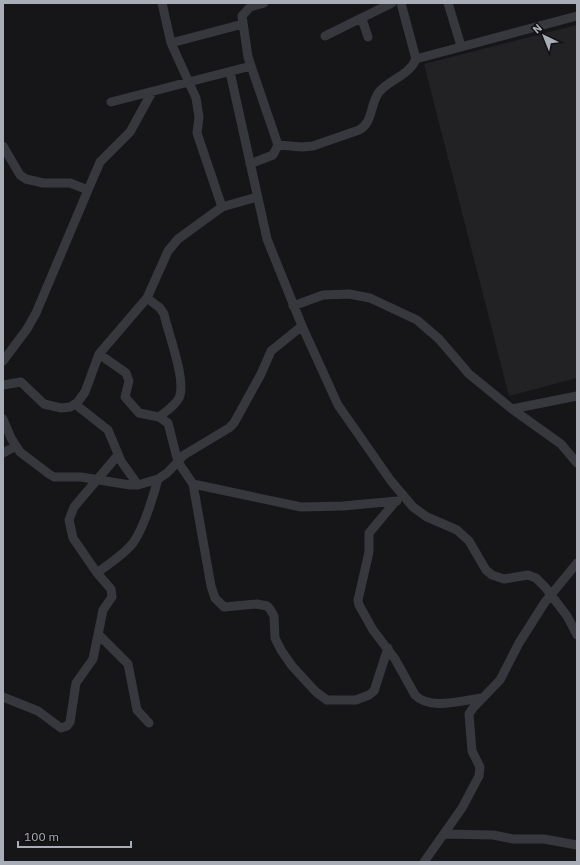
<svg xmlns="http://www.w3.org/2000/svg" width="580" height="865" viewBox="0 0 580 865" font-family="'IBM Plex Sans',sans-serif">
<rect width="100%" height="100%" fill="#161618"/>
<!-- built -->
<path fill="#222225" d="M 577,25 L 577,378 L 509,396 L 424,64 Z"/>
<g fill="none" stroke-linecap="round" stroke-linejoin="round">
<!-- minor -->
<path stroke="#37383d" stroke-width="9" d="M 162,3 L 171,43 L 196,98 L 199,117 L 197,133 L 222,207
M 448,3 L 461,46
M 362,19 L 368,37
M 325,36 L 392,3
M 171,43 L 243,24
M 416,59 L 577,16
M 230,72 L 267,239 L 302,326 L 338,405 L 391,481 L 413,507 L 427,517 L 457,530 L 469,541 L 486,570 L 492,575 L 504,579 L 528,575 L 536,578 L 545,587 L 567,616 L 577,635
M 111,102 L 251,66
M 278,145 L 302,147 L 313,146 L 359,130 C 373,123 370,104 379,92 C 390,79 409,76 416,59 L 401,3
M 3,146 L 20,175 L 26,179 L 43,183 L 70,183 L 88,190 L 100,162 L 130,132 L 152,92
M 250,164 L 273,155 L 278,145 L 248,57 L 242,16 L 250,7 L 264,3
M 147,298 L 160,308 L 164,314 C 168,333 187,381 179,398 C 175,406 165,412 159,417
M 293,306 L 323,295 L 349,294 L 370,298 L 417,320 L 439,339 L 469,374 L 512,409 L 561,444 L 577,463
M 99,354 L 126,373 L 129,381 L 125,397 L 139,413 L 159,417 L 168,423 L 178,462 L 193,484 L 211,586 L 215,598 L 224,607 L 257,604 L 267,606 L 270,609 L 274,616 L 275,638 L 281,650 L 292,666 L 316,692 L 327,700 L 356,700 L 369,695 L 374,691 L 388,648
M 3,361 L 27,329 L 36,313 L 88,190
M 3,385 L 21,382 L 44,404 L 61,408 L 70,407 L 77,403 L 85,392 L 99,354 L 147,298 L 168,251 L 178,239 L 222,207 L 257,197
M 75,404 L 108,430 L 121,461 L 138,485
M 512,409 L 577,396
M 3,419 L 11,438 L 20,452 L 49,474 L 54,477 L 81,477 L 130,485 L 138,485 L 158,479 L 167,473 L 184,455 L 229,428 L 234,423 L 261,374 L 271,351 L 302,326
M 3,453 L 16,446
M 193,484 L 301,507 L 343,506 L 397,501
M 395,502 L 369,533 L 369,552 L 358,600 L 359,605 L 373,630 L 395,659 L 415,695 C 430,711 463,700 482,698
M 97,573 C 108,564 124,555 133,543 C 144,528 153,497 158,479
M 99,635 L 128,664 L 137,710 L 149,723
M 3,697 L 38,711 L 61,728 L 67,726 L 70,722 L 76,683 L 93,659 L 103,610 L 112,597 L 111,589 L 97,573 L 73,538 L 69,520 L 74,507 L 118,455
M 444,834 L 493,835 L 513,839 L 544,839 L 577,845
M 424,862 L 462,808 L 479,776 L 480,767 L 472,751 L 469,714 L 473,708 L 500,680 L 519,643 L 545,602 L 577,563"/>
</g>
<!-- border -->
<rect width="580" height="865" fill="none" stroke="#a8adb8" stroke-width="8"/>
<!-- north arrow -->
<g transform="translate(544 36) rotate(317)" stroke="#111113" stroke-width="3" paint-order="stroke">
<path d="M0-3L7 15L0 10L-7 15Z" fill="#a8adb8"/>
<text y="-6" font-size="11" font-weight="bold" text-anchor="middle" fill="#a8adb8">N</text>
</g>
<!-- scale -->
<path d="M18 841v6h113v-6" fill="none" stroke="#a8adb8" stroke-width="2"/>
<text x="24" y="841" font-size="12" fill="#a8adb8" stroke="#111113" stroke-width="3" paint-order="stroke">100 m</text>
</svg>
